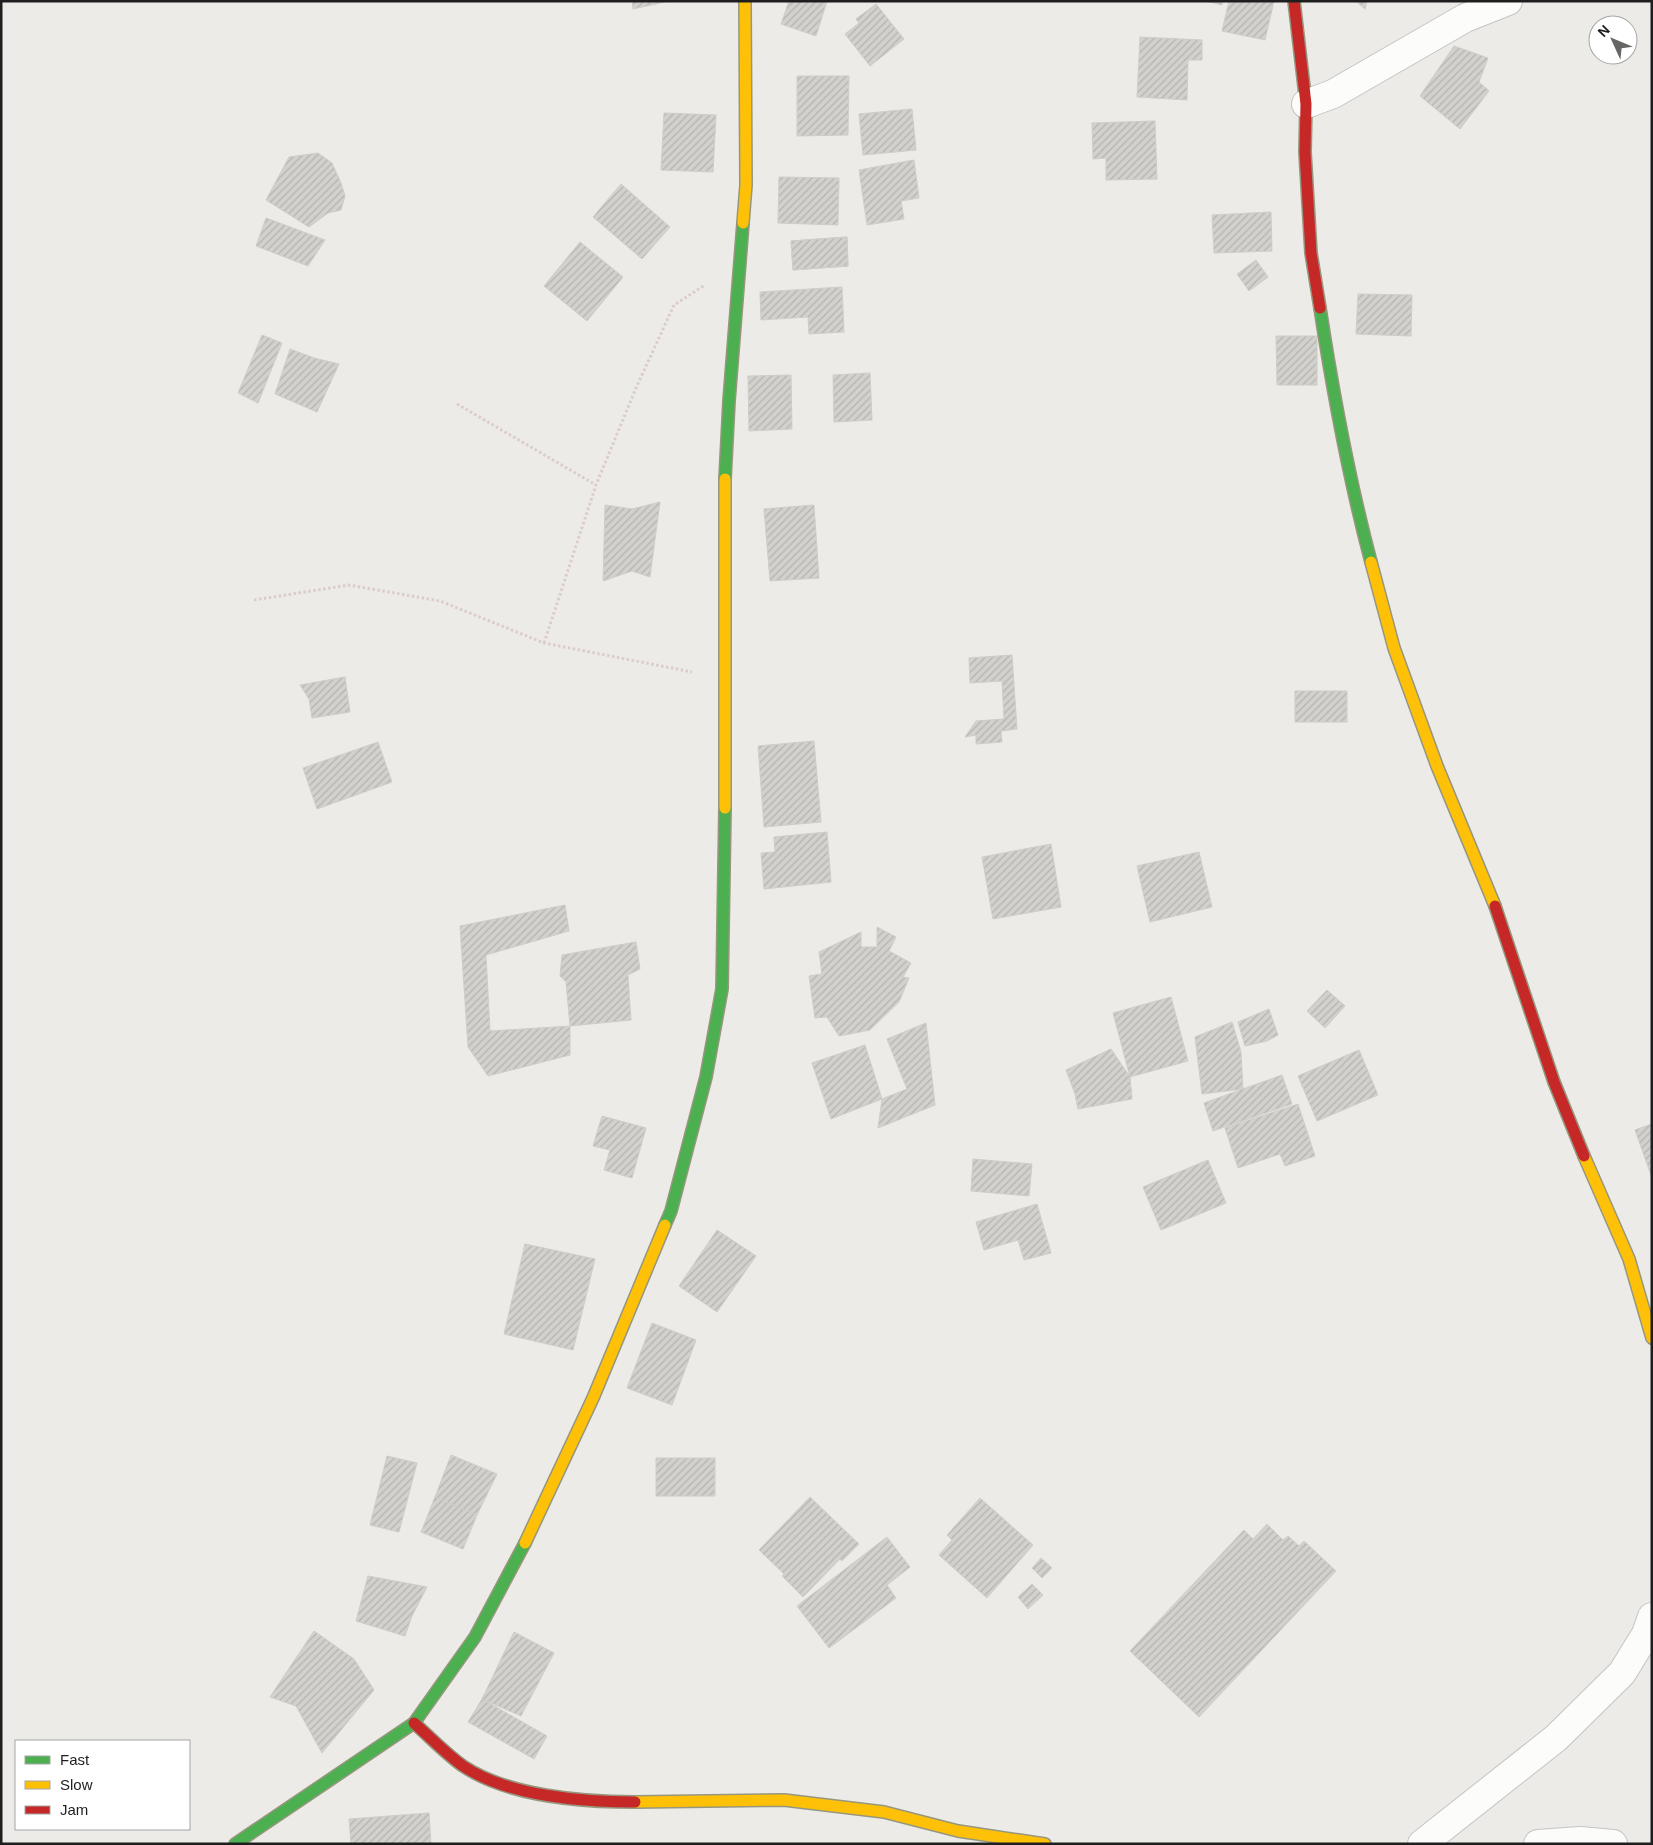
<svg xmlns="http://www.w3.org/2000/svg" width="1653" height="1845" viewBox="0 0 1653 1845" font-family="Helvetica,sans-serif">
<defs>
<pattern id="building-hatch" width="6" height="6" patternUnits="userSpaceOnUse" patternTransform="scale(1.25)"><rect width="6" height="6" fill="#d3d1ce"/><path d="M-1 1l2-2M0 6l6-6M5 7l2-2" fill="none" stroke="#b5b3b0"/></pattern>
</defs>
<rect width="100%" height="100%" fill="#edebe7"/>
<!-- building -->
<path fill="url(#building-hatch)" stroke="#d0ccc8" d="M 632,1 L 669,1 L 633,9 Z
M 789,1 L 827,1 L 816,36 L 781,24 Z
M 1206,1 L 1223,1 L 1222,5 Z
M 1229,1 L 1274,1 L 1265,40 L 1222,31 Z
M 1354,1 L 1367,1 L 1365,9 L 1356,1 Z
M 876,4 L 904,39 L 870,66 L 845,34 L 859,23 L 856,19 Z
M 1140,37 L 1202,40 L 1202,60 L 1188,60 L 1187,100 L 1137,97 Z
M 1454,46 L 1488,58 L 1479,82 L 1489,91 L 1460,129 L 1420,96 Z
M 797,76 L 849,76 L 848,135 L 797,136 Z
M 912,109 L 916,150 L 863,155 L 859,114 Z
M 664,113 L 716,115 L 713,172 L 661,170 Z
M 1155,121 L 1157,179 L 1106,180 L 1106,158 L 1093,159 L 1092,123 Z
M 318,153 L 332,163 L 341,183 L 345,196 L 341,210 L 328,213 L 309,227 L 266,200 L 289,157 Z
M 914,160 L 919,198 L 901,201 L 904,219 L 867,225 L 859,170 Z
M 779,177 L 839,178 L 838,225 L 778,223 Z
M 621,184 L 670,227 L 642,259 L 593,217 Z
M 1271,212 L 1272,251 L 1214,253 L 1212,215 Z
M 266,218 L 325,240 L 308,266 L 256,246 Z
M 847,237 L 848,266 L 793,270 L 791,241 Z
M 847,237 L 848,266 L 793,270 L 791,241 Z
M 580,242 L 623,277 L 587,321 L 544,286 Z
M 1256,260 L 1268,277 L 1249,291 L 1237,274 Z
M 842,287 L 844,332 L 809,334 L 808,317 L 761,320 L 760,292 Z
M 1358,294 L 1412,295 L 1411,336 L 1356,334 Z
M 262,335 L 282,343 L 258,403 L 238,393 Z
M 1276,336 L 1317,336 L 1317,385 L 1277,385 Z
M 290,349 L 314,358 L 339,364 L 317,412 L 275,394 Z
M 870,373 L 872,420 L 834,422 L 833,375 Z
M 791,375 L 792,429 L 749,431 L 748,376 Z
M 660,502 L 650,577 L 632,571 L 603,581 L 605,505 L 632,509 Z
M 814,505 L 819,578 L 770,581 L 764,509 Z
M 1012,655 L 1017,729 L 1001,731 L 1002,742 L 976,744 L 976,735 L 965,737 L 976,721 L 1004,719 L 1002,681 L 970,683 L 969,658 Z
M 345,677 L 350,712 L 312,718 L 309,699 L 300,685 Z
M 1295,691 L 1347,691 L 1347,722 L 1295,722 Z
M 814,741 L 821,822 L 764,827 L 758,746 Z
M 378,742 L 392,782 L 317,809 L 303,768 Z
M 827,832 L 831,882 L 764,889 L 761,853 L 775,852 L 774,837 Z
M 1051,844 L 1061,907 L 993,919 L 982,857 Z
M 1199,852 L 1212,907 L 1150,922 L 1137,866 Z
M 565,905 L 569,931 L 486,955 L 490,1031 L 570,1026 L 570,1055 L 488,1076 L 468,1047 L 460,926 Z
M 877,927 L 896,937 L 889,951 L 911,963 L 903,977 L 909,978 L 899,1002 L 870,1030 L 839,1036 L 827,1017 L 815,1018 L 809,976 L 822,974 L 819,952 L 861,932 L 861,947 L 877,947 Z
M 636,942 L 640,969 L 628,975 L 631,1020 L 570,1026 L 566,982 L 560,976 L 562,955 Z
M 1327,990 L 1345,1006 L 1325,1028 L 1307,1011 Z
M 1171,997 L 1188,1061 L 1130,1077 L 1113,1013 Z
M 1269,1009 L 1278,1035 L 1267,1041 L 1245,1046 L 1238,1022 Z
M 1232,1022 L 1241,1052 L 1243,1089 L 1202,1094 L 1195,1037 Z
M 926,1023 L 935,1105 L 878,1128 L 882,1099 L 907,1089 L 887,1039 Z
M 865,1045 L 882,1099 L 831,1119 L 812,1063 Z
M 1111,1049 L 1130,1077 L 1132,1099 L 1078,1109 L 1075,1094 L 1066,1070 Z
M 1359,1050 L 1378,1095 L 1317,1121 L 1298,1076 Z
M 1282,1075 L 1292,1104 L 1213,1131 L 1204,1103 Z
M 1298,1104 L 1315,1156 L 1285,1166 L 1280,1154 L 1238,1168 L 1225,1128 Z
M 602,1116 L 646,1128 L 632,1178 L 604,1170 L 610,1150 L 593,1146 Z
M 1652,1124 L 1652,1178 L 1635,1130 Z
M 973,1159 L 1032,1164 L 1029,1196 L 971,1191 Z
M 1208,1160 L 1226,1203 L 1161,1230 L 1143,1187 Z
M 1037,1204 L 1051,1253 L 1024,1260 L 1018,1240 L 984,1250 L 976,1222 Z
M 717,1230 L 756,1256 L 717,1312 L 679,1286 Z
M 525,1244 L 595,1259 L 573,1350 L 504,1334 Z
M 652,1323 L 696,1340 L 672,1405 L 627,1388 Z
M 451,1455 L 497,1474 L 477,1515 L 435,1497 Z
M 387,1456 L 417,1463 L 399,1532 L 370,1525 Z
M 656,1458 L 715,1458 L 715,1496 L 656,1496 Z
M 435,1497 L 477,1515 L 463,1549 L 421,1532 Z
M 810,1497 L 859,1544 L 842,1561 L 840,1559 L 803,1597 L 782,1576 L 784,1574 L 759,1550 Z
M 980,1498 L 1033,1545 L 987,1598 L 939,1555 L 952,1540 L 947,1535 Z
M 1267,1524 L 1283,1540 L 1288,1536 L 1299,1546 L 1304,1541 L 1336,1571 L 1199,1717 L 1130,1651 L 1244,1530 L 1253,1539 Z
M 887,1537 L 910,1567 L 887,1585 L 896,1598 L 829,1648 L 797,1606 Z
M 1041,1558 L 1052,1568 L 1042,1578 L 1032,1568 Z
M 368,1576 L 427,1587 L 412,1616 L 405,1636 L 356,1621 Z
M 1032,1584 L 1043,1595 L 1028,1609 L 1018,1597 Z
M 314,1631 L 354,1659 L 374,1690 L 322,1753 L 296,1706 L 270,1697 Z
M 514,1632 L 554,1653 L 521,1716 L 482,1699 Z
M 482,1699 L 547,1736 L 534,1759 L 468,1722 Z
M 429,1813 L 431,1844 L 351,1844 L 349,1819 Z"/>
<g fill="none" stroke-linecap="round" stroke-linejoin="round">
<defs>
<path id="street" d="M 1306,104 L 1333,94 L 1465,18 L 1508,1
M 1422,1844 L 1556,1738 L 1622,1673 L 1646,1634 L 1652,1617
M 1538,1844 L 1580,1841 L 1613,1844"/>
<path id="fast" d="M 1320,308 C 1333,393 1349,479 1371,562
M 725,479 L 729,401 L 743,223
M 665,1225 L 671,1211 L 706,1077 L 722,989 L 725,808
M 235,1844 L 414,1723 L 475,1637 L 525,1543"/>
<path id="slow" d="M 743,223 L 746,185 L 745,1
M 1371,562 L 1394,648 L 1437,766 L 1495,906
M 725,808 L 725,479
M 1584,1156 L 1629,1259 L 1652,1338
M 525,1543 L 593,1398 L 665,1225
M 635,1802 L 784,1800 L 884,1812 L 958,1831 L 1045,1844"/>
<path id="jam" d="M 1294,1 L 1306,104 L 1305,152 L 1311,253 L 1320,308
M 1495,906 L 1554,1082 L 1584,1156
M 414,1723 C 430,1737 446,1754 463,1766 C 508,1796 582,1802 635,1802"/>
</defs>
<!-- street casing -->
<use href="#street" stroke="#c5c4c3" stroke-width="30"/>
<!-- fast casing -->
<use href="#fast" stroke="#96977e" stroke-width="14"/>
<!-- slow casing -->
<use href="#slow" stroke="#96977e" stroke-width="14"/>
<!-- jam casing -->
<use href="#jam" stroke="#96977e" stroke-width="14"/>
<!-- path -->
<path stroke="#dbccca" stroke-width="3" stroke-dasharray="2.5 2.5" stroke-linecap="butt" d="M 457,404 L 596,485
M 254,600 L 349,585 L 440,601 L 544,643 L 692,672
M 544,643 L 596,485 L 636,388 L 674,305 L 705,285"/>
<!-- street -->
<use href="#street" stroke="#fcfcfb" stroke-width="28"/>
<!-- fast -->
<use href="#fast" stroke="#4caf50" stroke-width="11"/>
<!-- slow -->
<use href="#slow" stroke="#ffc107" stroke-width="11"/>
<!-- jam -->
<use href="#jam" stroke="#c62828" stroke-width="11"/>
</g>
<!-- border -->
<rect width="1653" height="1845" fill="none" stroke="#1e1e1e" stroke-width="5"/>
<!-- legend -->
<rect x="15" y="1740" width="175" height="90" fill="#ffffff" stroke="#a5a5a5"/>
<rect x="25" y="1756" width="25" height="8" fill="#4caf50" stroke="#a5a5a5"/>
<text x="60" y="1765" font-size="15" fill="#1e1e1e">Fast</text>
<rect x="25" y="1781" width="25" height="8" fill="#ffc107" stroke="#a5a5a5"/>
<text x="60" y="1790" font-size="15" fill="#1e1e1e">Slow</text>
<rect x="25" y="1806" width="25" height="8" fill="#c62828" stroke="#a5a5a5"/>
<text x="60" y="1815" font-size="15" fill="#1e1e1e">Jam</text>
<!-- north arrow -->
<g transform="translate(1613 40) rotate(314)"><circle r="24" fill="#ffffff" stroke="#a5a5a5"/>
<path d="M0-4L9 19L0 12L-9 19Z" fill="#666664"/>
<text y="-8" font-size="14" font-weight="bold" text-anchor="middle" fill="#1e1e1e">N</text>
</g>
</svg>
